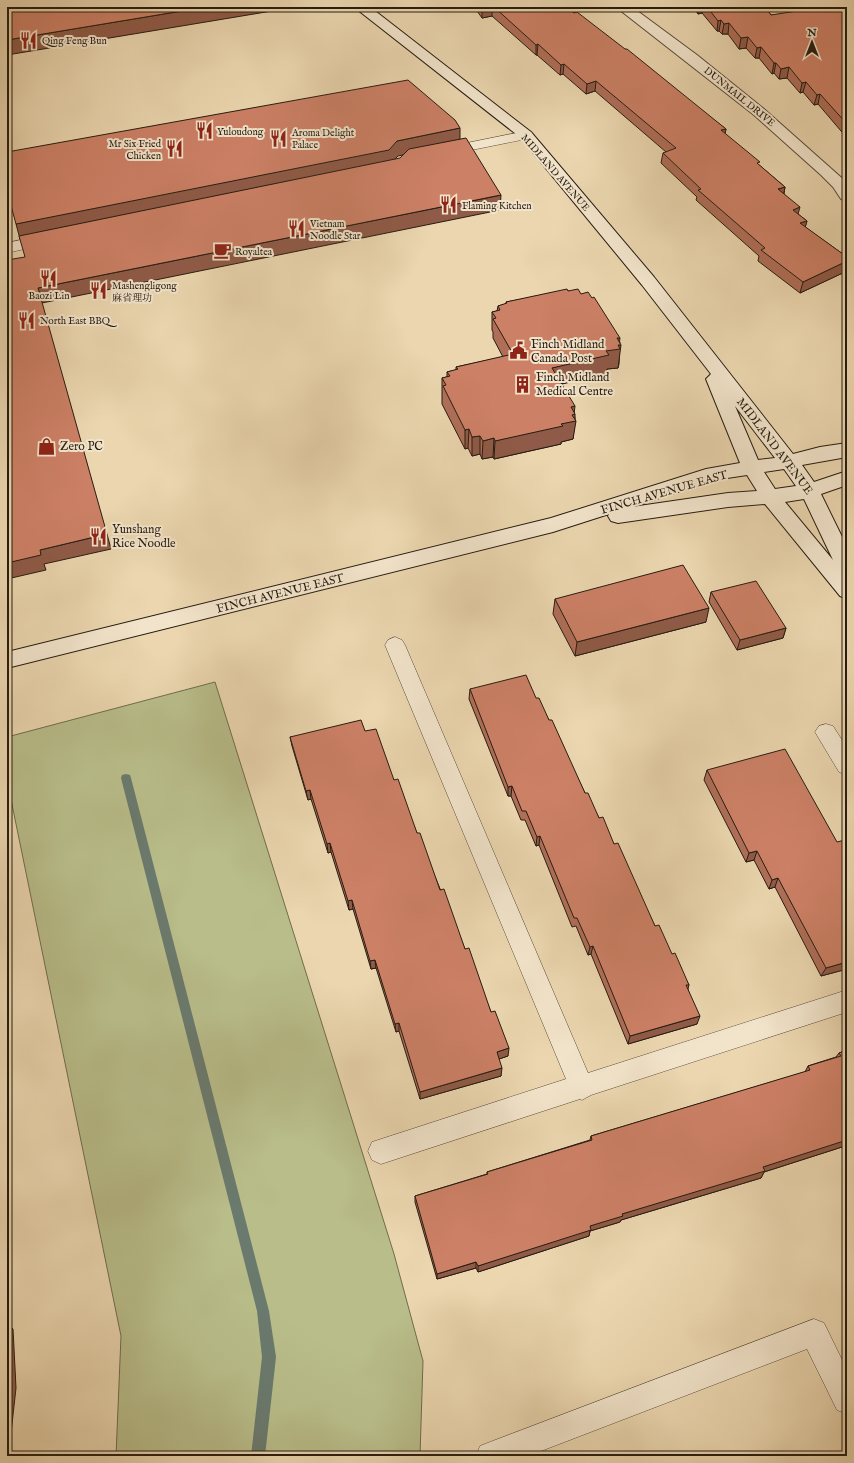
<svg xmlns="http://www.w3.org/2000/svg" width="854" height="1463" viewBox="0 0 854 1463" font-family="'IM FELL English','Noto Serif SC',serif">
<rect width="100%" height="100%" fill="#ebd6af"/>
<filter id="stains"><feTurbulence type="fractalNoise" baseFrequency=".005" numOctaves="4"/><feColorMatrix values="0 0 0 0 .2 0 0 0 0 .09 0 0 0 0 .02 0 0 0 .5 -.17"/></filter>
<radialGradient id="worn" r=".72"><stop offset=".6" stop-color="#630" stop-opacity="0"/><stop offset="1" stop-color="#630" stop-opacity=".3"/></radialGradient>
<!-- green -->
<path fill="#b8bd8a" stroke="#6f6c4e" d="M 215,682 L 394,1254 L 423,1361 L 420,1456 L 116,1456 L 121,1336 L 7,780 L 7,737 Z"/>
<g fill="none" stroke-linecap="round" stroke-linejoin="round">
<!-- stream -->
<path fill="#6a7a6e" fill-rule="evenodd" d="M 126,774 L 130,775 L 131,778 L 269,1311 L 276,1357 L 265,1456 L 251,1456 L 262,1357 L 257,1311 L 121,778 L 122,775 Z"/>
<defs>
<path id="service" d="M 526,131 L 531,132 L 533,135 L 531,138 L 442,156 L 437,155 L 435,152 L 437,149 L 442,148 Z
M 49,234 L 55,236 L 57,239 L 55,242 L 7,253 L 7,243 Z
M 395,637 L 402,640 L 405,645 L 588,1073 L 847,990 L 847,1012 L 591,1095 L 582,1100 L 580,1099 L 381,1164 L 372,1160 L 368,1151 L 372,1142 L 566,1079 L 385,645 L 388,640 Z
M 826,724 L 833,726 L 847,748 L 847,775 L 839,772 L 815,732 L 819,726 Z
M 814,1319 L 824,1323 L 847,1370 L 847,1414 L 837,1410 L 807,1349 L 528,1456 L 476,1456 L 480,1446 L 490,1442 Z"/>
<path id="minor" d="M 616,7 L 632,7 L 697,55 L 764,109 L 844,180 L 847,184 L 847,201 L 841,199 L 833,187 L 821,175 L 754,115 Z"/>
<path id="secondary" d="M 354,7 L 370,7 L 531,132 L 654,277 L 793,454 L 820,447 L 847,443 L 847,457 L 802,465 L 814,482 L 847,471 L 847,485 L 821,494 L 847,547 L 847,575 L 845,575 L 847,577 L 847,599 L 840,596 L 765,504 L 728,507 L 618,523 L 611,521 L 608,516 L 609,514 L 553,532 L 7,668 L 7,652 L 551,518 L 706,469 L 740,463 L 706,379 L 711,374 L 642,285 L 521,138 ZM 735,406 L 775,458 L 758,460 ZM 784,469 L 796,486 L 775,489 L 764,472 ZM 747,475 L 757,491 L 728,493 L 632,507 L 714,480 ZM 804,499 L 833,560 L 785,502 Z"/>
</defs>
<!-- service casing -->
<use href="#service" stroke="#574a38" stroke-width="1"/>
<!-- minor casing -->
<use href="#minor" stroke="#574a38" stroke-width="2"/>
<!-- secondary casing -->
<use href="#secondary" stroke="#261c11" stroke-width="2"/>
<!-- service -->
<use href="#service" fill="#f2e4cb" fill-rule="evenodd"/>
<!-- minor -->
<use href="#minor" fill="#f2e4cb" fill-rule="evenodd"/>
<!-- secondary -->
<use href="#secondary" fill="#f2e4cb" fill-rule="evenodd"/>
</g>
<!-- wall -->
<path fill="#af6e58" stroke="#261c11" d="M 450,7 L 566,7 L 726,129 L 725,134 L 759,165 L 785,187 L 784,194 L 798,214 L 807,221 L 805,227 L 847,257 L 847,271 L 800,293 L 758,261 L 759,256 L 696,200 L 697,197 L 661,163 L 663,153 L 666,152 L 595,91 L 586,94 L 563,74 L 560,75 L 537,55 L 536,55 L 492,16 L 482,18 L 475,8 L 452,11 Z
M 693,7 L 765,7 L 771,15 L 847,7 L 847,138 L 818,104 L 814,105 L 803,92 L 800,93 L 787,78 L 779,79 L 774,73 L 772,74 L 759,58 L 755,58 L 746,48 L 739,49 L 728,34 L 722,34 L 719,31 L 717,31 L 702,13 L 698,14 Z
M 568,291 L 581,294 L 620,342 L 619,364 L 618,368 L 607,369 L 606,374 L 562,384 L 574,412 L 575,419 L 573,439 L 561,442 L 561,444 L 494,459 L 493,457 L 482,459 L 480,454 L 472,456 L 468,448 L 465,449 L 442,404 L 442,378 L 447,377 L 447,372 L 456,370 L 456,367 L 503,357 L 493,338 L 493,332 L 492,330 L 492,312 L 497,311 L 498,306 L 506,304 L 506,302 Z
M 711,592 L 786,628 L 783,638 L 737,650 L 709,602 Z
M 555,599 L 706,622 L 575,656 L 553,614 Z
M 470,689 L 536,698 L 549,720 L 585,793 L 614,844 L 655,926 L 689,985 L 688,989 L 697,1024 L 628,1044 L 591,954 L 588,955 L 576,926 L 572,927 L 539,845 L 536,846 L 525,820 L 521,820 L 511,796 L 508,796 L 469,699 Z
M 365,731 L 394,780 L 417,833 L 491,1012 L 508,1056 L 499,1059 L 501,1076 L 420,1099 L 399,1031 L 396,1032 L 376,968 L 371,969 L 353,909 L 349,910 L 331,852 L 328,853 L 311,799 L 308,800 L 292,746 L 290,737 Z
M 707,770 L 847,969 L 821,976 L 775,887 L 769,889 L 754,860 L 746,862 L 704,780 Z
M 847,1050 L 846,1141 L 842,1147 L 764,1172 L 761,1178 L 621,1220 L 620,1222 L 590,1231 L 589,1236 L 478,1272 L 476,1268 L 437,1279 L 415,1202 L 415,1196 L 487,1174 L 487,1172 L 590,1140 L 591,1136 L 805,1072 L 808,1066 L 836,1057 L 839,1053 Z"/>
<!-- shaded-wall -->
<path fill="#8f5a47" stroke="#261c11" d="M 206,7 L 296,7 L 7,55 L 7,40 Z
M 452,7 L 475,7 L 475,8 L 452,11 Z
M 482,7 L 492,7 L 492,16 L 482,18 Z
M 681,7 L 692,7 L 681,9 Z
M 699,7 L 703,7 L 702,13 L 698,14 Z
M 721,20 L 719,31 L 717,31 L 718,21 Z
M 729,23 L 728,34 L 722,34 L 724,24 Z
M 748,37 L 746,48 L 739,49 L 741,38 Z
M 538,44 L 537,55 L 536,55 L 536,45 Z
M 761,47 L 759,58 L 755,58 L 757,48 Z
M 774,63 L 776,63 L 774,73 L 772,74 Z
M 564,64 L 563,74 L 560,75 L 561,65 Z
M 789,67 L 787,78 L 779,79 L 781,69 Z
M 596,81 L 595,91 L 586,94 L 587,84 Z
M 806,82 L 803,92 L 800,93 L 802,83 Z
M 820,94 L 818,104 L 814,105 L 817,95 Z
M 460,128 L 460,143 L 398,156 L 389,165 L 20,239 L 16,224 L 397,141 Z
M 726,129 L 724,139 L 721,130 Z
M 785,187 L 783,197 L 778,189 Z
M 7,191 L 10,204 L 7,205 Z
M 501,195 L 500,210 L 42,303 L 38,288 Z
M 800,207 L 797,218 L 793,210 Z
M 807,221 L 804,232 L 800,223 Z
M 847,261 L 847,271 L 800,293 L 803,282 Z
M 617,338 L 620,338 L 619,345 L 621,345 L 618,368 L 607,369 L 606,374 L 551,386 L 552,368 L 606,351 Z
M 575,406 L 574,414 L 575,414 L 575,421 L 576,421 L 573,439 L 561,442 L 561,444 L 494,459 L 495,441 L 561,424 L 571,407 Z
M 469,429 L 468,448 L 465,449 L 465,430 Z
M 480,436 L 480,454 L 472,456 L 472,437 Z
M 494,438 L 493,457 L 482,459 L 483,441 Z
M 107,534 L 111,549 L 44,564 L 46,570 L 7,579 L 7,563 L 40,550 Z
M 709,608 L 706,622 L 575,656 L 577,642 Z
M 786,628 L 783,638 L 737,650 L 740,640 Z
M 512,786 L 511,796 L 508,796 L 508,787 Z
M 310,790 L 311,799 L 308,800 L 306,791 Z
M 540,836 L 539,845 L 536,846 L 537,837 Z
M 330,843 L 331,852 L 328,853 L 327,844 Z
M 757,851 L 754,860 L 746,862 L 749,853 Z
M 778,878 L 775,887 L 769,889 L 772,880 Z
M 352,900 L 353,909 L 349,910 L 348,901 Z
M 593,946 L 591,954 L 588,955 L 590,947 Z
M 375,960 L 376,968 L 371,969 L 370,961 Z
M 847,962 L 847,969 L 821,976 L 826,968 Z
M 700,1016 L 697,1024 L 628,1044 L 630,1036 Z
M 399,1023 L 399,1031 L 396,1032 L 395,1024 Z
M 509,1048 L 508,1056 L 496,1060 L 497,1052 Z
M 502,1068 L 501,1076 L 420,1099 L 420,1092 Z
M 847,1136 L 847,1141 L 846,1141 L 842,1147 L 764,1172 L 761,1178 L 621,1220 L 620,1222 L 590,1231 L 589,1236 L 478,1272 L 478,1266 L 622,1214 L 763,1167 Z
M 476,1262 L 476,1268 L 437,1279 L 437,1274 Z
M 8,1324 L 13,1329 L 16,1388 L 9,1451 L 7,1449 Z"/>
<!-- building -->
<path fill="#cc8066" stroke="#261c11" d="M 7,7 L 206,7 L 7,40 Z
M 494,7 L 566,7 L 574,13 L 577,12 L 625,49 L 627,49 L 726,129 L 721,130 L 760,162 L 757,163 L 785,187 L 778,189 L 800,207 L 793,210 L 807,221 L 800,223 L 847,257 L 847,261 L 803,282 L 761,250 L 765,248 L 698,190 L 701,189 L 663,153 L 676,148 L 596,81 L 587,84 L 564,64 L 561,65 L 538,44 L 536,45 Z
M 707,7 L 765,7 L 771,15 L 823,7 L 847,7 L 847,124 L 820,94 L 817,95 L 806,82 L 802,83 L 789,67 L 781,69 L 776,63 L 774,63 L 761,47 L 757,48 L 748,37 L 741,38 L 729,23 L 724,24 L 721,20 L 718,21 Z
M 408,80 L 455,120 L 460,128 L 397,141 L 389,150 L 16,224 L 7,191 L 7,152 Z
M 466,138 L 501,195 L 38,288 L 107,534 L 40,550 L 41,555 L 7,563 L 7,260 L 25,257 L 19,236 L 400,158 L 409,149 Z
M 567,289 L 568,291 L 578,289 L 581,294 L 588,292 L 592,298 L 594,297 L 620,338 L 617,338 L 621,345 L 618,345 L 620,349 L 606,351 L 609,355 L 552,368 L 575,406 L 571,407 L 575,414 L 572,415 L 576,421 L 561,424 L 563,426 L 495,441 L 494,438 L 483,441 L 480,436 L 472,437 L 469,429 L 465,430 L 443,386 L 446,385 L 442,378 L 450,376 L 447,372 L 458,369 L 456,367 L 513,354 L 493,319 L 496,318 L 492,312 L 500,310 L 498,306 L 507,303 L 506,302 Z
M 683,565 L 709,608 L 577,642 L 555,599 Z
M 756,581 L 786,628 L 740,640 L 711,592 Z
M 526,675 L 536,698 L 539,698 L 549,720 L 552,720 L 585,793 L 588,793 L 599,818 L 603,817 L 614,844 L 618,843 L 655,926 L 659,925 L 672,954 L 675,953 L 689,985 L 686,985 L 700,1016 L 630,1036 L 593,946 L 590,947 L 577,918 L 574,918 L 540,836 L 537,837 L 526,811 L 522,811 L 512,786 L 508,787 L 470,689 Z
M 361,720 L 365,731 L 376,729 L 394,780 L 398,779 L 417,833 L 420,833 L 440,890 L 444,889 L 465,949 L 469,948 L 491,1012 L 495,1011 L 509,1048 L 497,1052 L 502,1068 L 420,1092 L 399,1023 L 395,1024 L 375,960 L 370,961 L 352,900 L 348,901 L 330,843 L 327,844 L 310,790 L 306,791 L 290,737 Z
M 785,749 L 837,842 L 845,840 L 847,843 L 847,962 L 826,968 L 778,878 L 772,880 L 757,851 L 749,853 L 707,770 Z
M 847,1050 L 847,1136 L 845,1136 L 847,1140 L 763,1167 L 765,1171 L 622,1214 L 623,1216 L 590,1226 L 591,1230 L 478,1266 L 476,1262 L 437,1274 L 415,1196 L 488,1174 L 487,1172 L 592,1140 L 591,1136 L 810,1070 L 808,1066 L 841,1056 L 839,1053 Z
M 7,1324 L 8,1324 L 10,1384 L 7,1417 Z"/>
<!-- icons -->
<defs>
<symbol id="restaurant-bare" viewBox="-9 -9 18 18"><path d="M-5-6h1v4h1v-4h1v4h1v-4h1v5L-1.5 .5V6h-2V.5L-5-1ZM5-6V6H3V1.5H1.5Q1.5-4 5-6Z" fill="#8f2418" stroke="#f2e4cb" stroke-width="2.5" paint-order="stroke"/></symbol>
<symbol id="cafe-bare" viewBox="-9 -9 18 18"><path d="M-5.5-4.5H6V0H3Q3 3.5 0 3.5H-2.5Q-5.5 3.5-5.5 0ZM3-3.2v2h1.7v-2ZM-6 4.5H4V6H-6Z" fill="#8f2418" stroke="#f2e4cb" stroke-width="2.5" paint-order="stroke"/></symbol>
<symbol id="civic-bare" viewBox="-9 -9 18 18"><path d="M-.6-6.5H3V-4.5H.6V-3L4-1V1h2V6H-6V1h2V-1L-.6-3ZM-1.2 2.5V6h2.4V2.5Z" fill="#8f2418" stroke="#f2e4cb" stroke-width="2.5" paint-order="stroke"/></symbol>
<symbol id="building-bare" viewBox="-9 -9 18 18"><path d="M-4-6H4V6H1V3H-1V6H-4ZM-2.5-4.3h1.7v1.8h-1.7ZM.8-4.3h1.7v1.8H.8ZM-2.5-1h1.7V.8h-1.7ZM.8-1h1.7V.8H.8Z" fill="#8f2418" stroke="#f2e4cb" stroke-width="2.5" paint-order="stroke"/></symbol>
<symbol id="shop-bare" viewBox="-9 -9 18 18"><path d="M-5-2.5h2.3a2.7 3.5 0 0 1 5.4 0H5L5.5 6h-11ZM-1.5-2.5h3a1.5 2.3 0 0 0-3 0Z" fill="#8f2418" stroke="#f2e4cb" stroke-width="2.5" paint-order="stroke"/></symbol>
</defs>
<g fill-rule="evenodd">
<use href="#restaurant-bare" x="16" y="28" width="25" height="25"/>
<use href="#restaurant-bare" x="192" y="118" width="25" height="25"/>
<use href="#restaurant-bare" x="266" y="126" width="25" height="25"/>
<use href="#restaurant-bare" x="162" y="136" width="25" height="25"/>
<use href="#restaurant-bare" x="436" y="192" width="25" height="25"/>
<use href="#restaurant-bare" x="284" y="216" width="25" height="25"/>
<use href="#cafe-bare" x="210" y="238" width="25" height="25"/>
<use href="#restaurant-bare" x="36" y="266" width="25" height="25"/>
<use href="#restaurant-bare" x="86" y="278" width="25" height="25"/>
<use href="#restaurant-bare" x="14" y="308" width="25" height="25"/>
<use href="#civic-bare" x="506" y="338" width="25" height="25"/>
<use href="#building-bare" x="510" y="372" width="25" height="25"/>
<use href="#shop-bare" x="34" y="434" width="25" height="25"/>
<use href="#restaurant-bare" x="86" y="524" width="25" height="25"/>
</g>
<g text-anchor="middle" stroke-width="4" stroke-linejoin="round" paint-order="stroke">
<!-- far-poi labels -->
<g font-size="10" fill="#261c11" stroke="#f2e4cb" text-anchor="start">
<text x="42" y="44">Qing Feng Bun</text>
<text x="217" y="135">Yuloudong</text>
<text x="292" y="136">Aroma Delight<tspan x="292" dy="12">Palace</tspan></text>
<text x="161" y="147" text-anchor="end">Mr Six Fried<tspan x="161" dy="12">Chicken</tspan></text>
<text x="462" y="209">Flaming Kitchen</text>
<text x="310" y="227">Vietnam<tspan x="310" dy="12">Noodle Star</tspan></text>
<text x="235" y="255">Royaltea</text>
<text x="112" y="289">Mashengligong<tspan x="112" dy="12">麻省理功</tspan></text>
<text x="49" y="299" text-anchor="middle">Baozi Lin</text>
<text x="40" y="324">North East BBQ</text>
</g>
<!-- far-street labels -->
<g font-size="10" fill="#261c11" stroke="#f2e4cb">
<text transform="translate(740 96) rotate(39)" y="4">DUNMAIL DRIVE</text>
<text transform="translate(556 172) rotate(49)" y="4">MIDLAND AVENUE</text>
</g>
<!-- poi labels -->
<g font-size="12" fill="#261c11" stroke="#f2e4cb" text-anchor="start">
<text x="531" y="348">Finch Midland<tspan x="531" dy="14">Canada Post</tspan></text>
<text x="536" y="381">Finch Midland<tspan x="536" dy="14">Medical Centre</tspan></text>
<text x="60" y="450">Zero PC</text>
<text x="112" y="533">Yunshang<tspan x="112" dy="14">Rice Noodle</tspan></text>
</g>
<!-- street labels -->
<g font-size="12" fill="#261c11" stroke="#f2e4cb">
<text transform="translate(775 446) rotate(53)" y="4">MIDLAND AVENUE</text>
<text transform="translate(664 492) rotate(-16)" y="4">FINCH AVENUE EAST</text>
<text transform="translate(280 593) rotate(-14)" y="4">FINCH AVENUE EAST</text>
</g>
</g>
<!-- margin -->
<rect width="854" height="1463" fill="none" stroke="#ebd6af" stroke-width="24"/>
<rect x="8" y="8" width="838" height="1447" fill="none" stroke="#261c11" stroke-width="2"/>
<rect x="12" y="12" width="830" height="1439" fill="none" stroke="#261c11"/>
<!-- north arrow -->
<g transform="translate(812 42)" stroke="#f2e4cb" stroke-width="3" paint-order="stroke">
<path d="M0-3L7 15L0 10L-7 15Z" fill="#261c11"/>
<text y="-6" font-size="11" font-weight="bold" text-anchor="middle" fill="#261c11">N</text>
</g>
<rect width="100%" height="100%" filter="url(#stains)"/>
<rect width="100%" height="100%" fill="url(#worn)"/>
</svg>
